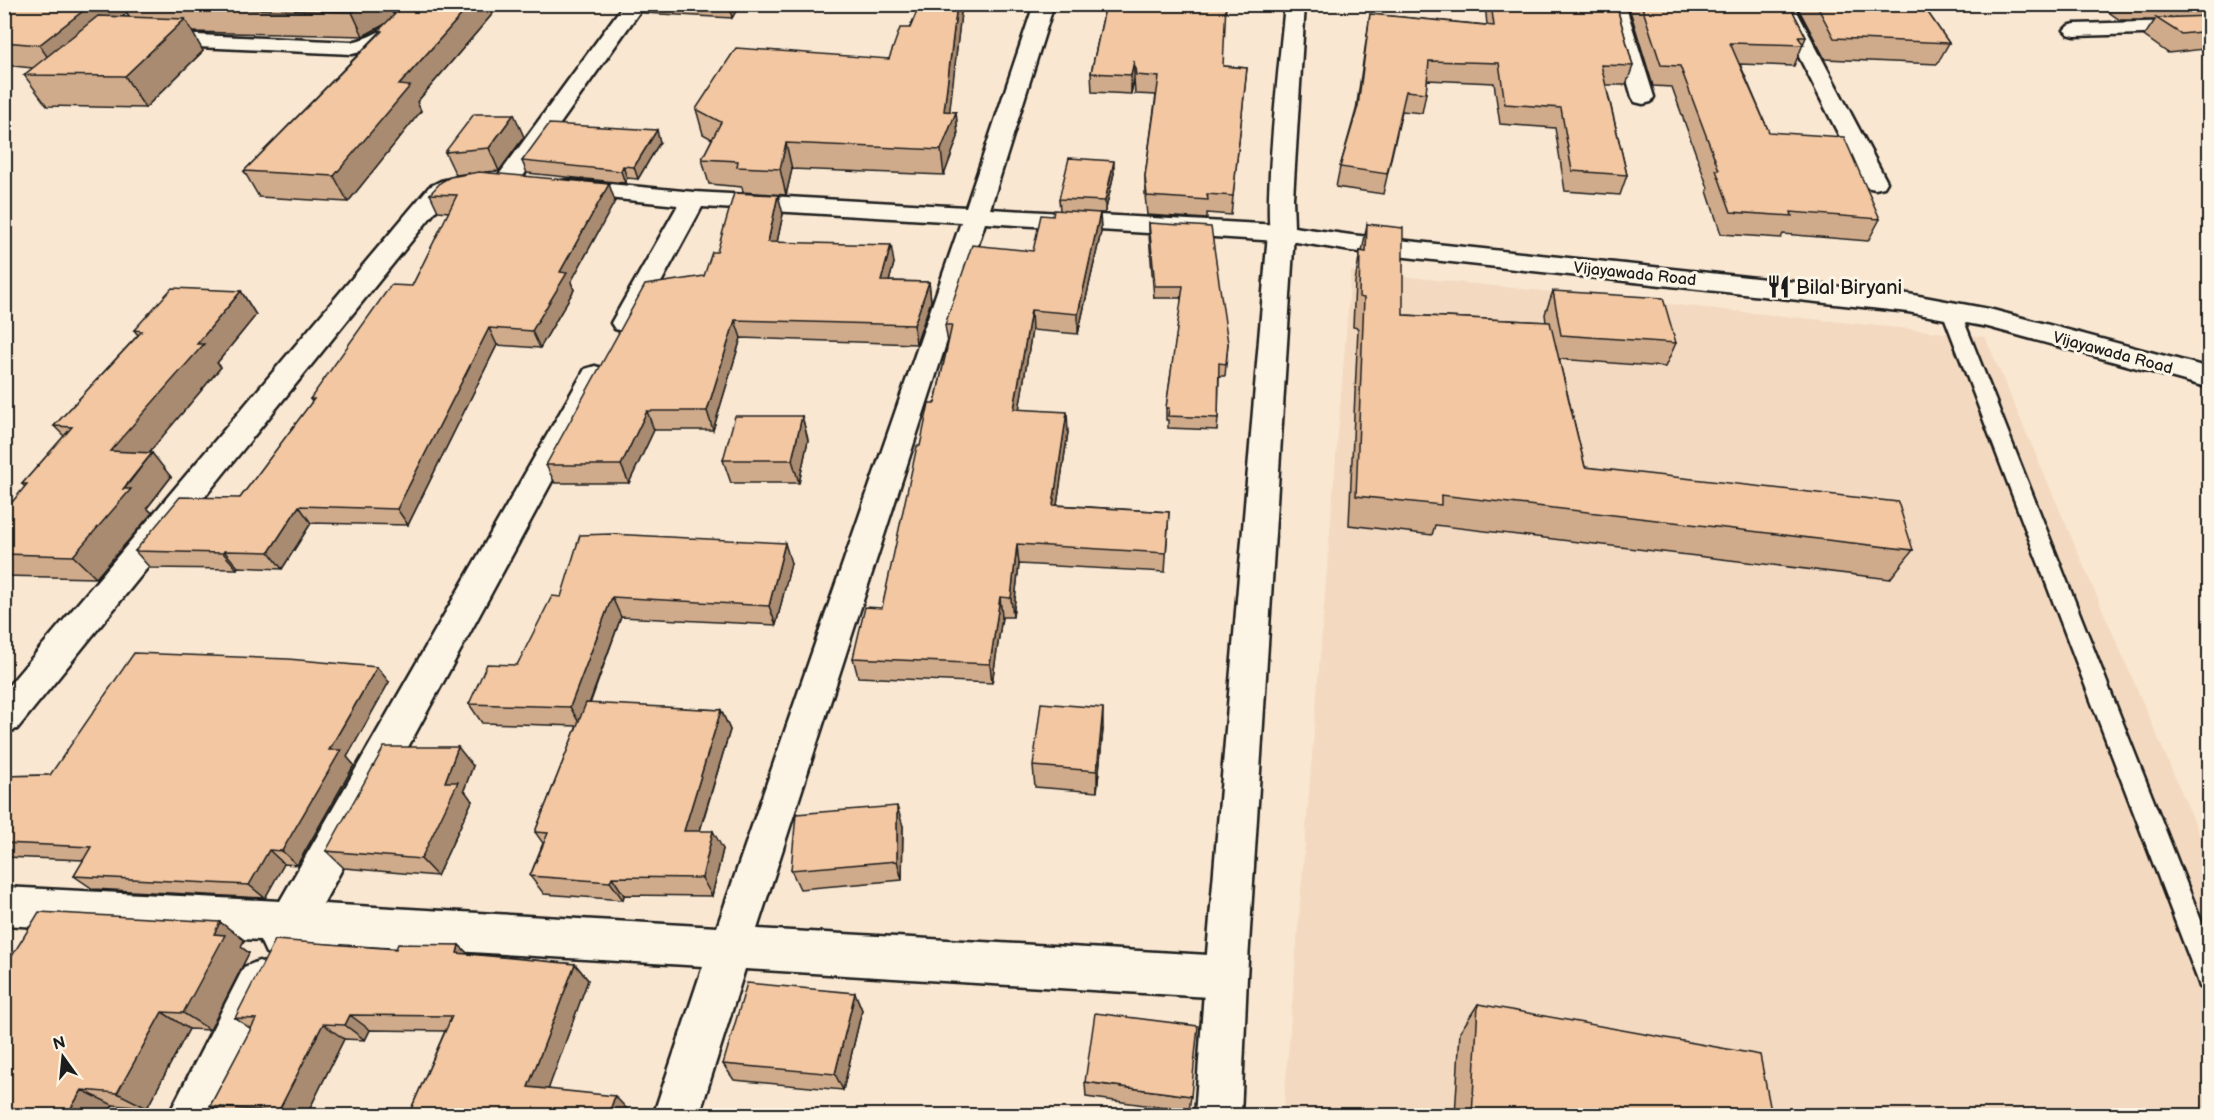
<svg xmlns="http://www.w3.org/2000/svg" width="2214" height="1120" viewBox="0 0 2214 1120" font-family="'Balsamiq Sans',sans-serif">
<rect width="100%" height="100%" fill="#f9e7d1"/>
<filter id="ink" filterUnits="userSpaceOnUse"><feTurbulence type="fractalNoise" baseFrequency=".0167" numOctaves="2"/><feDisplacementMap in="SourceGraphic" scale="12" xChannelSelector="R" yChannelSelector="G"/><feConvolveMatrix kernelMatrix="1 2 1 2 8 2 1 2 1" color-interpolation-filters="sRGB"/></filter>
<g filter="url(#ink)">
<!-- built -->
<path fill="#f3d9c0" d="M 1351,271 L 1985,337 L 2209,856 L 2209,1115 L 1283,1116 Z"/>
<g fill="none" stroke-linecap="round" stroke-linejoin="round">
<defs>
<path id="service" d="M 1951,305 L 1957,307 L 1960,311 L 2210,943 L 2210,991 L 2200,987 L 2197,978 L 1942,311 L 1945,307 Z"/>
<path id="minor" d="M 413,4 L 435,4 C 415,34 386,47 352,54 L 153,45 L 145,44 L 142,39 L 145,34 L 153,33 L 352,42 C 377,36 396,23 413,4 Z
M 624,4 L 645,4 L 516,186 L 507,188 L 498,186 L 495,181 L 498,176 Z
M 1034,4 L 1054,4 L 990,209 L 1281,225 L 1290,228 L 1294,233 L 1290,238 L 1281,241 L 985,223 L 757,929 L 1226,956 L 1241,962 L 1247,977 L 1241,992 L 1226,998 L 745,969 L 699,1116 L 653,1116 L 703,966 L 302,942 L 296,953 L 281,959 L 266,953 L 260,940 L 4,925 L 4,887 L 280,901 L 581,376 L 585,369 L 595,366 L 605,369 L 609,376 L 323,904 L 717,927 L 961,222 L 702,207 L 639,323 L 635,329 L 625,332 L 615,329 L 611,323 L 678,205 L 567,194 L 558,192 L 555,187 L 558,182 L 567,180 L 694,192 L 966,207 Z
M 1605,4 L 1625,4 L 1654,97 L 1651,102 L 1643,104 L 1635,102 L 1632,97 Z
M 1772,4 L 1793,4 L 1887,182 L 1884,187 L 1875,189 L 1866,187 L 1863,182 Z
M 2210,20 L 2210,32 L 2075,36 L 2068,34 L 2064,30 L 2068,26 L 2075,24 Z
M 471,174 L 480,176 L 483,181 L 480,186 L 458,191 L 447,197 L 17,729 L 4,733 L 4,691 L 429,187 L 441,181 Z
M 259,961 L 274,967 L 280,982 L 215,1116 L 168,1116 L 244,967 Z"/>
<path id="tertiary" d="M 1281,225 L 1290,228 L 1294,233 L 1247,977 L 1241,1116 L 1195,1116 L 1205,977 L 1268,233 L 1272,228 Z"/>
<path id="secondary" d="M 1285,4 L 1305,4 L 1293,198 L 1294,227 L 1351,235 L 1908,294 L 1989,309 L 2210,368 L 2210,388 L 1988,327 L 1908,312 L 1351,251 L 1272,238 C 1261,223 1282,37 1285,4 Z"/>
</defs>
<!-- service casing -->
<use href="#service" stroke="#1c1c1c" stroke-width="5"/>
<!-- minor casing -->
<use href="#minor" stroke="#1c1c1c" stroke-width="5"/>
<!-- tertiary casing -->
<use href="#tertiary" stroke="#1c1c1c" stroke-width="5"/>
<!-- secondary casing -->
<use href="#secondary" stroke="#1c1c1c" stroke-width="5"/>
<!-- service -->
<use href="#service" fill="#fcf5e5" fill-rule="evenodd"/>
<!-- minor -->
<use href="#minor" fill="#fcf5e5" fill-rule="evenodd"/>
<!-- tertiary -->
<use href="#tertiary" fill="#fcf5e5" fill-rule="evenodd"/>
<!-- secondary -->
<use href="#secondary" fill="#fcf5e5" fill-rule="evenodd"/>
</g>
<!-- wall -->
<path fill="#d0ab8b" stroke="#1c1c1c" stroke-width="1.5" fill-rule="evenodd" d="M 4,4 L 501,4 L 417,102 L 421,111 L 348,202 L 259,197 L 244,171 L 380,32 L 379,30 L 384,25 L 363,36 L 192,32 L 203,51 L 145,108 L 47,106 L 24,75 L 33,68 L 4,65 ZM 127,13 L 130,17 L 122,17 Z
M 640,4 L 740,4 L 732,18 L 643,13 Z
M 920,4 L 962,4 L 949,112 L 956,112 L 958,137 L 944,175 L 792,169 L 786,195 L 743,192 L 742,187 L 709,184 L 702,159 L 712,139 L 703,134 L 696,109 L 889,59 L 910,28 Z
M 1106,4 L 1223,66 L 1247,68 L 1231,215 L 1207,213 L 1207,219 L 1147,215 L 1145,195 L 1145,176 L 1156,95 L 1135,94 L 1134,79 L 1131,94 L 1092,92 L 1091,73 Z
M 1485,4 L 1616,4 L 1633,66 L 1626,85 L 1606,85 L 1627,175 L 1620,195 L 1565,191 L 1555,128 L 1500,124 L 1494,83 L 1427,80 L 1426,93 L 1422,113 L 1402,111 L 1383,194 L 1336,187 L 1340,167 L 1356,110 L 1370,14 L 1487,25 Z
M 1628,4 L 1789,4 L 1806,37 L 1794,66 L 1740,64 L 1769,132 L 1880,219 L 1868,241 L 1783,234 L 1781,238 L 1721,234 L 1707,191 L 1708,188 L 1672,87 L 1653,86 Z
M 1796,4 L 1922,4 L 1949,43 L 1937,64 L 1825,59 Z
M 2097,4 L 2210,4 L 2210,52 L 2204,49 L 2168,53 L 2144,36 L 2155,20 L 2120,20 Z
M 524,137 L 499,171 L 484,172 L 615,201 L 571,282 L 574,290 L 540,348 L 497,345 L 408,525 L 311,523 L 282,569 L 238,567 L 237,569 L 150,568 L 135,551 L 240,498 L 312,402 L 310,399 L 412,286 L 449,212 L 438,211 L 430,194 L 470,173 L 456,175 L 445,152 Z
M 660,142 L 638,179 L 627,178 L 625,183 L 527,173 L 522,161 Z
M 1114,173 L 1105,213 L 1100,213 L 1101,232 L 1078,334 L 1032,330 L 1019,410 L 1068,432 L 1057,505 L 1169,512 L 1165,572 L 1019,564 L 1013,617 L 1002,617 L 992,683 L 858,677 L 853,658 L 882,608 L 920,446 L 935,403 L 948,343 L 945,325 L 1033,251 L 1053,216 L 1060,210 L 1059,199 Z
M 783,214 L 777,242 L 894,263 L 889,281 L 929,282 L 931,301 L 916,344 L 741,338 L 713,430 L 654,430 L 629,483 L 555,483 L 546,465 L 704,276 L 717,252 Z
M 1149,223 L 1228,343 L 1225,376 L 1219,376 L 1218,418 L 1217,430 L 1168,428 L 1168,420 L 1166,420 L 1166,408 L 1182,298 L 1154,298 L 1149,235 Z
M 1367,224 L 1403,315 L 1546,322 L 1545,314 L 1553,291 L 1676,343 L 1665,367 L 1559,359 L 1585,467 L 1913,550 L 1890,579 L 1435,525 L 1432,535 L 1349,525 L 1358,328 L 1353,327 L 1355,282 L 1360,251 L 1362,252 Z
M 241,291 L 256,315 L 217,363 L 221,367 L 148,453 L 171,477 L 147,508 L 152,513 L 96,578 L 4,576 L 4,512 L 25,487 L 22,484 L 64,436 L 54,426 L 138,335 L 134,330 Z
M 802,416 L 808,440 L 799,483 L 731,483 L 723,460 Z
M 791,563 L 776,625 L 621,617 L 590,704 L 721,710 L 730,730 L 700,831 L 723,849 L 712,896 L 624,895 L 623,900 L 544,894 L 530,876 L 543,843 L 535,832 L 577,726 L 482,723 L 469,704 L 517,665 L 561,597 Z
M 389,682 L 347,757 L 354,765 L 297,865 L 284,864 L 265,898 L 93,889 L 74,876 L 84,860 L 4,857 L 4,776 L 50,775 Z
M 1103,729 L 1097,792 L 1035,787 L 1033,766 Z
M 473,766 L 464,790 L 472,801 L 437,876 L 344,868 L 326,851 Z
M 903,826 L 902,880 L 800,889 L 791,870 Z
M 220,922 L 244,940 L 241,947 L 249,953 L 210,1030 L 189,1029 L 147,1108 L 113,1105 L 4,1116 Z
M 459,945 L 468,954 L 575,964 L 588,980 L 548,1089 L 628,1110 L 627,1116 L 408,1116 L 445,1031 L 370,1030 L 365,1040 L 344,1039 L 306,1116 L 228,1116 L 210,1106 L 251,1029 L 235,1018 L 396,949 Z
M 855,993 L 862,1010 L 843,1090 L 734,1080 L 723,1064 Z
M 1478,1004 L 1772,1116 L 1455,1116 L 1460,1032 Z
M 1085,1082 L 1191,1096 L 1189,1111 L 1086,1097 Z"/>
<!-- shaded-wall -->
<path fill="#a98b71" stroke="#1c1c1c" stroke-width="1.5" d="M 92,4 L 138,4 L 123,6 L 127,13 L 56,69 L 39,45 Z
M 366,4 L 409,4 L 396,13 L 393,13 L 395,18 L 391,21 L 363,36 L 352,12 Z
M 471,4 L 501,4 L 417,102 L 421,111 L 348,202 L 334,176 L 399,85 Z
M 729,4 L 740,4 L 732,18 Z
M 957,4 L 962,4 L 947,135 L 956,112 L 958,137 L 944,175 L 941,150 L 944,111 Z
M 185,19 L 203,51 L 145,108 L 125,76 Z
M 1134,61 L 1134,79 L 1131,94 L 1131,75 Z
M 514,114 L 524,137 L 499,171 L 489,148 Z
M 657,130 L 660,142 L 638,179 L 634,167 Z
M 786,143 L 792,169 L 786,195 L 780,169 Z
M 1114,161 L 1114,173 L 1105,213 L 1105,201 Z
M 623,166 L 627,178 L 625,183 L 621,171 Z
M 609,184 L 615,201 L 571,282 L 574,290 L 540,348 L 532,331 L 560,272 Z
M 778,195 L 783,214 L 773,261 L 768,242 Z
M 1100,213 L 1101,232 L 1078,334 L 1078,314 Z
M 891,245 L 894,263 L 884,300 L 881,281 Z
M 929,282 L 931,301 L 916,344 L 914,325 Z
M 241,291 L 256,315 L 217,363 L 221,367 L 130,475 L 110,451 L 197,344 Z
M 1031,310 L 1032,330 L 1016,429 L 1014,409 Z
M 735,320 L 741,338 L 713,430 L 707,411 Z
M 489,328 L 497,345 L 408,525 L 397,509 Z
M 647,411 L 654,430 L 629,483 L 621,465 Z
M 1067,412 L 1068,432 L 1054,525 L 1053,505 Z
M 802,416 L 808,440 L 799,483 L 792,460 Z
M 152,453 L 171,477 L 147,508 L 152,513 L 96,578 L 73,556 Z
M 299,506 L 311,523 L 282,569 L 269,552 Z
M 785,543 L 791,563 L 776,625 L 769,606 Z
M 1017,544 L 1019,564 L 1013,617 L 1011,598 Z
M 224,551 L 238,567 L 237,569 L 223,553 Z
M 612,597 L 621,617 L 581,726 L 570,707 Z
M 1000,597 L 1002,617 L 992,683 L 990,664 Z
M 377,667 L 389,682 L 347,757 L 354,765 L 297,865 L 282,851 L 329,750 Z
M 1103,708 L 1103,729 L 1097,792 L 1097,771 Z
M 721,710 L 730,730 L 694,849 L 684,831 Z
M 458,747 L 473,766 L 464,790 L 472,801 L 437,876 L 421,859 L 445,782 Z
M 897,806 L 903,826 L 902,880 L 897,861 Z
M 713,831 L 723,849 L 712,896 L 702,878 Z
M 269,850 L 284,864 L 265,898 L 249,885 Z
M 612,877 L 624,895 L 623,900 L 610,882 Z
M 220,922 L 244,940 L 241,947 L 249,953 L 210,1030 L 183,1013 L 214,934 Z
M 459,945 L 476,962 L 457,953 Z
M 575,964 L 588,980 L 544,1101 L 528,1087 Z
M 855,993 L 862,1010 L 843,1090 L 835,1074 Z
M 162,1012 L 189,1029 L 147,1108 L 117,1093 Z
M 350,1015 L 370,1030 L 365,1040 L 345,1025 Z
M 323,1024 L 344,1039 L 306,1116 L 285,1116 L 278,1112 Z
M 82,1090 L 113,1105 L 106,1116 L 66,1116 Z
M 615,1096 L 628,1110 L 627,1116 L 608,1116 Z"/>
<!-- building -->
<path fill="#f2c7a2" stroke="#1c1c1c" stroke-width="1.5" d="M 4,4 L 92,4 L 39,45 L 4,42 Z
M 125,4 L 366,4 L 352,12 L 123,6 Z
M 403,4 L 471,4 L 399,85 L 410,86 L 334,176 L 244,171 L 382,31 L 379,30 L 396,13 L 393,13 Z
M 920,4 L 957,4 L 944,111 L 956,112 L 941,150 L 786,143 L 780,169 L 737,167 L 738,161 L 702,159 L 721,122 L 696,109 L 736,48 L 889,59 L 900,28 L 910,28 Z
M 1106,4 L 1226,4 L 1223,66 L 1247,68 L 1233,196 L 1207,194 L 1208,200 L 1147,196 L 1145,176 L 1159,77 L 1136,75 L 1134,61 L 1131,75 L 1091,73 Z
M 1491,4 L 1616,4 L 1633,66 L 1601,65 L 1627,175 L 1572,171 L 1561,108 L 1505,104 L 1499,63 L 1429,61 L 1426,93 L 1406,91 L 1387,174 L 1340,167 L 1358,106 L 1370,14 L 1494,26 Z
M 1641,4 L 1789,4 L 1806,37 L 1798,37 L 1804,45 L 1730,43 L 1769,132 L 1844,137 L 1880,219 L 1791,212 L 1792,216 L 1731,212 L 1716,170 L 1719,170 L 1680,66 L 1661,65 Z
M 1816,4 L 1922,4 L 1949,43 L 1834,38 Z
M 98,16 L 185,19 L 125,76 L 24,75 Z
M 2210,16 L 2210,31 L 2181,34 L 2156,18 Z
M 474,114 L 514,114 L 489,148 L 445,152 Z
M 549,124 L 657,130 L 634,167 L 623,166 L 621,171 L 522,161 Z
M 1069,158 L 1114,161 L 1105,201 L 1059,199 Z
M 479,172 L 609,184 L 560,272 L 567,273 L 532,331 L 489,328 L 397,509 L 299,506 L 269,552 L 224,551 L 223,553 L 135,551 L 180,497 L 240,498 L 314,399 L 310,399 L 391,285 L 412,286 L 457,195 L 430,194 L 441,182 L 450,177 Z
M 734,193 L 778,195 L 768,242 L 891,245 L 881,281 L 929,282 L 914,325 L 735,320 L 707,411 L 647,411 L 621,465 L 546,465 L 645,285 L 704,276 L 712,252 L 717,252 Z
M 1054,210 L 1100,213 L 1078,314 L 1031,310 L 1014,409 L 1067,412 L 1053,505 L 1169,512 L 1166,553 L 1017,544 L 1011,598 L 1000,597 L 990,664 L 853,658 L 865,607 L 882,608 L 917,446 L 920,446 L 929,403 L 935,403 L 952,325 L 945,325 L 972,245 L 1033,251 L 1041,215 L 1053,216 Z
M 1149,223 L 1211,227 L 1228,343 L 1226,364 L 1219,363 L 1218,418 L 1168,416 L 1169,408 L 1166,408 L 1183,286 L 1155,286 Z
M 1367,224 L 1403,228 L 1403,315 L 1550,322 L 1585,467 L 1898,502 L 1913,550 L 1441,495 L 1441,505 L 1356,496 L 1364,298 L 1359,297 L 1360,251 L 1366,252 Z
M 172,288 L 241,291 L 197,344 L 204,344 L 110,451 L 152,453 L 123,489 L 131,489 L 73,556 L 4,554 L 4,512 L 27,484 L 22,484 L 72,427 L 54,426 L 142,331 L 134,330 Z
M 1553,291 L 1663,298 L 1676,343 L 1561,335 Z
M 735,416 L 802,416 L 792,460 L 723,460 Z
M 611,534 L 785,543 L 769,606 L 612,597 L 570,707 L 469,704 L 487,664 L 517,665 L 552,596 L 561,597 L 580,535 Z
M 134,653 L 288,659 L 377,667 L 329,750 L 341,750 L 282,851 L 269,850 L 249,885 L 74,876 L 91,847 L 4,843 L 4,776 L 50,775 Z
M 586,703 L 721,710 L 684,831 L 713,831 L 702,878 L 612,877 L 610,882 L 530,876 L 548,833 L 535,832 Z
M 1041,703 L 1103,708 L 1097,771 L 1033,766 Z
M 384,747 L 458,747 L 445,782 L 458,782 L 421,859 L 326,851 Z
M 897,806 L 897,861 L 791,870 L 796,814 Z
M 39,912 L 220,922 L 214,934 L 225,935 L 183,1013 L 162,1012 L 117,1093 L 82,1090 L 66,1116 L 4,1116 L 4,969 Z
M 275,940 L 396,949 L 398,944 L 459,945 L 457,953 L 575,964 L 528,1087 L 615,1096 L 608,1116 L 408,1116 L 452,1016 L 350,1015 L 345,1025 L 323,1024 L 278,1112 L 210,1106 L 256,1019 L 235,1018 Z
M 747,983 L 855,993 L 835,1074 L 723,1064 Z
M 1478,1004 L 1760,1055 L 1772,1116 L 1472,1116 Z
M 1095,1013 L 1198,1026 L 1191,1096 L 1085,1082 Z"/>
</g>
<!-- icons -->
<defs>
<symbol id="restaurant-bare" viewBox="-9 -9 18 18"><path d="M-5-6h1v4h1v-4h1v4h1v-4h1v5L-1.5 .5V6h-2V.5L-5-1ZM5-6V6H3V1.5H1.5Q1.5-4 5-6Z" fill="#1c1c1c" stroke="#fcf5e5" stroke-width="2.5" paint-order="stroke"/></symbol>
</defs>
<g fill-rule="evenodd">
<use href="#restaurant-bare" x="1762" y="270" width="33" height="33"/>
</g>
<g text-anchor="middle" stroke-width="6" stroke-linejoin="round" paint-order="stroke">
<!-- far-street labels -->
<g font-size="16" fill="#1c1c1c" stroke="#fcf5e5">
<text transform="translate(1635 273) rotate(6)" y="6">Vijayawada Road</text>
<text transform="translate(2113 352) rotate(15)" y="6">Vijayawada Road</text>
</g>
<!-- poi labels -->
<g font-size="20" fill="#1c1c1c" stroke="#fcf5e5" text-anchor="start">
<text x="1796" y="294">Bilal Biryani</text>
</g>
</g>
<!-- margin -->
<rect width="2214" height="1120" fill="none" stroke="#fcf5e5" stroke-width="24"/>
<rect x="12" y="12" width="2190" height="1096" fill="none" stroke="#1c1c1c" stroke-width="2" filter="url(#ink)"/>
<!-- north arrow -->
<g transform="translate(63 1057) rotate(345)" stroke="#fcf5e5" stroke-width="4.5" paint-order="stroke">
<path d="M0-4.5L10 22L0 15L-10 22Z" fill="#1c1c1c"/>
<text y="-9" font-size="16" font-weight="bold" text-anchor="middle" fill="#1c1c1c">N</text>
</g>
</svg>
